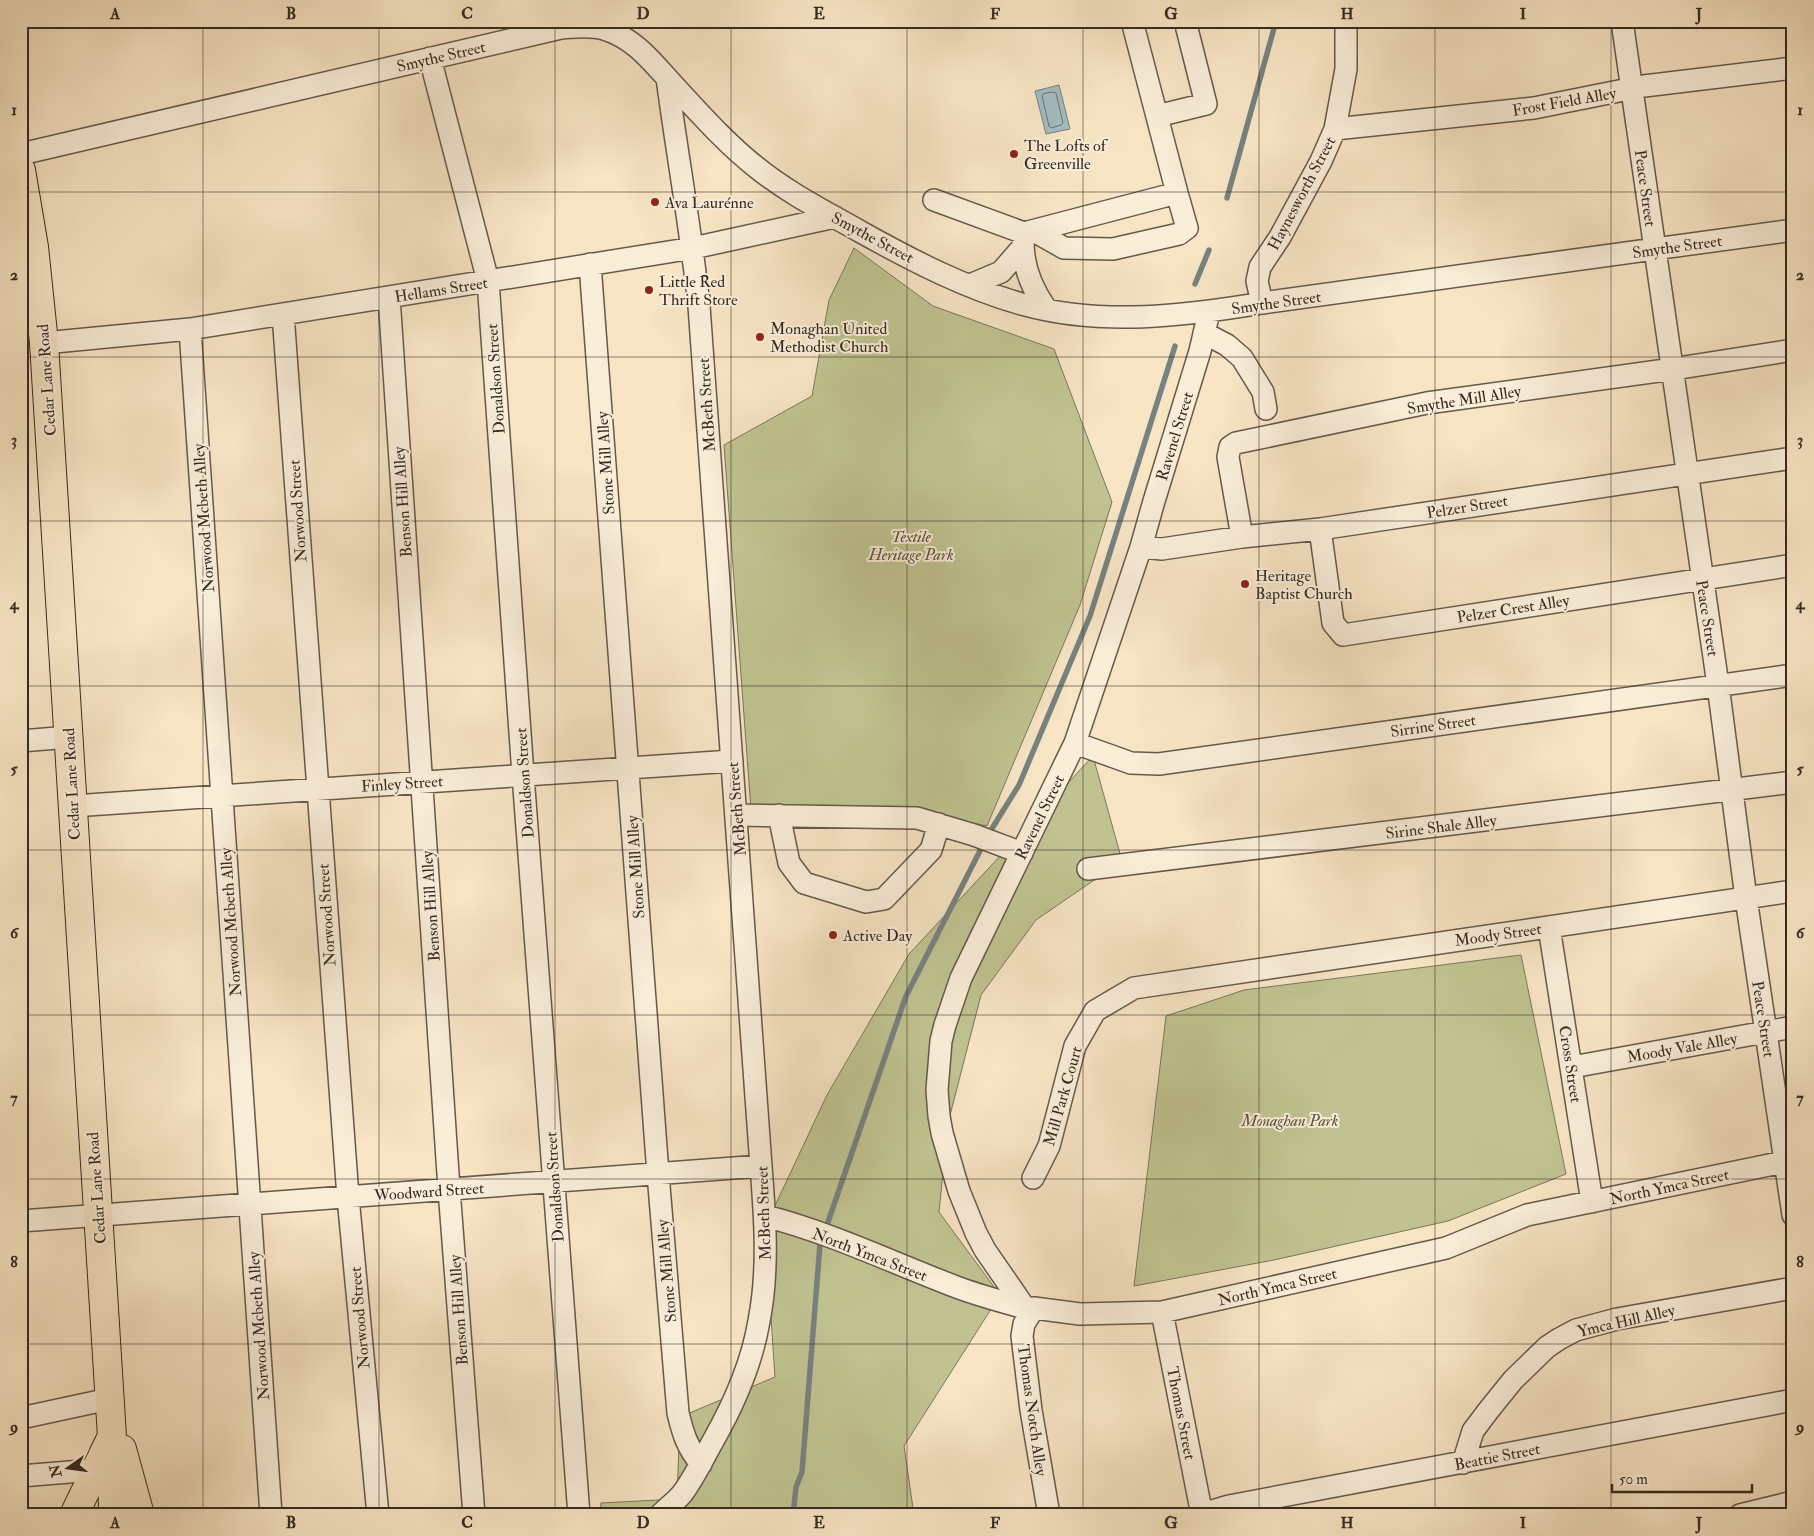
<svg xmlns="http://www.w3.org/2000/svg" width="1814" height="1536" viewBox="0 0 1814 1536" font-family="'IM FELL Double Pica',serif">
<rect width="100%" height="100%" fill="#f7e5c4"/>
<filter id="stains"><feTurbulence type="fractalNoise" baseFrequency=".004" numOctaves="4"/><feColorMatrix values="0 0 0 0 .2 0 0 0 0 .09 0 0 0 0 .02 0 0 0 .5 -.17"/></filter>
<radialGradient id="worn" r=".72"><stop offset=".6" stop-color="#630" stop-opacity="0"/><stop offset="1" stop-color="#630" stop-opacity=".3"/></radialGradient>
<!-- green -->
<path fill="#c0c391" stroke="#7b765a" d="M 854,248 L 933,306 L 1054,349 L 1112,502 L 1080,605 L 987,826 L 938,816 L 751,810 L 724,445 L 812,396 L 829,300 Z
M 1093,756 L 1122,861 L 1036,920 L 981,995 L 948,1123 L 939,1212 L 1000,1295 L 904,1446 L 914,1515 L 600,1515 L 601,1503 L 677,1499 L 680,1417 L 775,1377 L 765,1227 L 827,1095 L 909,954 Z
M 1521,955 L 1566,1174 L 1448,1221 L 1274,1260 L 1134,1286 L 1166,1016 L 1244,990 Z"/>
<!-- water -->
<path fill="#a3bcc0" stroke="#778281" d="M 1059,85 L 1070,129 L 1046,134 L 1035,91 Z"/>
<g fill="none" stroke-linecap="round" stroke-linejoin="round">
<!-- shore -->
<path stroke="#6c7372" stroke-width="1" d="M 1053,92 L 1056,93 L 1063,123 L 1061,125 L 1051,128 L 1049,126 L 1042,96 L 1043,94 Z"/>
<!-- stream -->
<path stroke="#778281" stroke-width="5.5" d="M 1227,198 L 1276,21
M 1195,284 L 1209,250
M 988,835 L 1019,785 L 1090,616 L 1175,346
M 828,1222 L 906,996 L 984,843
M 793,1515 L 796,1487 L 802,1472 L 820,1244"/>
<defs>
<path id="minor" d="M 1622,21 L 1718,685 L 1746,898 L 1793,1215
M 430,58 L 488,281 L 523,775 L 579,1515
M 1157,116 L 1206,104 L 1185,21
M 1335,129 L 1534,108 L 1644,86 L 1793,68
M 21,154 L 561,28 C 575,27 591,25 604,29 C 637,39 655,66 677,89 C 702,116 727,144 756,167 C 788,193 826,212 861,232 C 913,261 967,289 1025,305 C 1102,326 1185,316 1262,303 L 1793,230
M 934,200 L 1024,233 L 1177,193 L 1132,21
M 1034,231 L 1064,248 L 1113,249 L 1179,234 L 1187,228 L 1177,193
M 1024,233 C 1020,261 1031,287 1046,309
M 590,264 L 658,1174 L 678,1413 C 683,1434 687,1447 701,1464
M 970,285 L 1001,272 L 1022,248
M 389,297 L 449,1189 L 474,1515
M 1262,303 L 1257,281 L 1260,267 L 1280,237 L 1321,161 L 1335,129 L 1346,69 L 1346,21
M 283,314 L 348,1197 L 378,1515
M 190,329 L 271,1515
M 1204,333 L 1227,345 L 1242,358 L 1263,392 L 1266,409
M 44,343 L 190,329 L 693,248 L 835,217
M 1320,529 L 1333,623 L 1343,635 L 1793,565
M 1242,537 L 1228,457 L 1230,447 L 1236,443 L 1427,403 L 1673,369 L 1793,350
M 1141,547 L 1162,549 L 1242,537 L 1320,529 L 1793,458
M 21,741 L 69,737
M 1075,743 L 1131,763 L 1159,764 L 1793,675
M 73,806 L 732,761
M 737,815 L 917,818 L 974,835 L 1022,853
M 779,815 L 789,863 L 804,883 L 866,902 L 884,899 L 931,850 L 939,824
M 1088,869 L 1793,782
M 1549,927 L 1592,1202
M 1572,1067 L 1793,1027
M 1033,1178 L 1049,1146 L 1075,1046 L 1095,1011 L 1134,988 L 1793,891
M 765,1216 C 832,1233 895,1264 959,1288 C 981,1296 1003,1302 1025,1308 L 1034,1308 L 1080,1314 L 1162,1312 L 1446,1248 L 1527,1215 L 1793,1160
M 21,1221 L 761,1166
M 1025,1308 L 985,1250 L 976,1233 L 959,1191 L 942,1133 L 939,1116 L 937,1090 L 941,1041 L 945,1025 L 961,978 L 1075,743 L 1141,547 L 1154,501 L 1200,351 L 1209,312
M 1034,1308 L 1024,1324 L 1022,1336 L 1031,1410 L 1049,1515
M 1162,1312 L 1202,1515
M 21,1418 L 109,1399
M 1463,1463 L 1473,1431 L 1488,1411 L 1513,1380 L 1547,1347 L 1559,1339 L 1576,1330 L 1617,1319 L 1793,1288
M 21,1476 L 94,1470
M 1202,1514 L 1229,1506 L 1793,1400
M 660,1515 C 667,1508 676,1501 682,1494 C 694,1478 703,1459 713,1441 C 734,1404 752,1363 759,1321 C 769,1270 765,1217 761,1166 L 699,306 C 691,230 677,154 667,78
M 1740,1515 L 1793,1502"/>
<path id="major" d="M 21,170 L 34,247 L 44,343 L 112,1437 L 113,1515
M 122,1449 L 140,1515
M 74,1515 L 111,1438"/>
</defs>
<!-- minor casing -->
<use href="#minor" stroke="#66594b" stroke-width="24"/>
<!-- major casing -->
<use href="#major" stroke="#362a23" stroke-width="30"/>
<!-- minor -->
<use href="#minor" stroke="#faeed9" stroke-width="21"/>
<!-- major -->
<use href="#major" stroke="#f7e5c4" stroke-width="28"/>
</g>
<!-- grid -->
<path fill="none" stroke="#362a23" stroke-width="1" stroke-opacity="0.55" d="M 203,21 L 203,1515M 379,21 L 379,1515M 555,21 L 555,1515M 731,21 L 731,1515M 907,21 L 907,1515M 1083,21 L 1083,1515M 1259,21 L 1259,1515M 1435,21 L 1435,1515M 1611,21 L 1611,1515M 21,192 L 1793,192M 21,357 L 1793,357M 21,521 L 1793,521M 21,686 L 1793,686M 21,850 L 1793,850M 21,1015 L 1793,1015M 21,1179 L 1793,1179M 21,1344 L 1793,1344"/>
<!-- markers -->
<g fill="#8f2418" stroke="#faeed9" stroke-width="2">
<circle cx="1014" cy="154" r="5"/>
<circle cx="655" cy="202" r="5"/>
<circle cx="649" cy="290" r="5"/>
<circle cx="760" cy="337" r="5"/>
<circle cx="1245" cy="584" r="5"/>
<circle cx="833" cy="935" r="5"/>
</g>
<g text-anchor="middle" stroke-width="4" stroke-linejoin="round" paint-order="stroke">
<!-- street labels -->
<g font-size="16" fill="#362a23" stroke="#faeed9">
<text transform="translate(441 56) rotate(-13)" y="6">Smythe Street</text>
<text transform="translate(1564 101) rotate(-10)" y="6">Frost Field Alley</text>
<text transform="translate(1646 188) rotate(82)" y="6">Peace Street</text>
<text transform="translate(1301 193) rotate(-62)" y="6">Haynesworth Street</text>
<text transform="translate(873 237) rotate(28)" y="6">Smythe Street</text>
<text transform="translate(1677 246) rotate(-8)" y="6">Smythe Street</text>
<text transform="translate(441 289) rotate(-9)" y="6">Hellams Street</text>
<text transform="translate(1276 302) rotate(-8)" y="6">Smythe Street</text>
<text transform="translate(495 379) rotate(-94)" y="6">Donaldson Street</text>
<text transform="translate(46 380) rotate(-94)" y="6">Cedar Lane Road</text>
<text transform="translate(1464 399) rotate(-9)" y="6">Smythe Mill Alley</text>
<text transform="translate(706 405) rotate(-94)" y="6">McBeth Street</text>
<text transform="translate(1174 436) rotate(-73)" y="6">Ravenel Street</text>
<text transform="translate(605 463) rotate(-94)" y="6">Stone Mill Alley</text>
<text transform="translate(402 502) rotate(-94)" y="6">Benson Hill Alley</text>
<text transform="translate(1467 506) rotate(-9)" y="6">Pelzer Street</text>
<text transform="translate(297 511) rotate(-94)" y="6">Norwood Street</text>
<text transform="translate(203 518) rotate(-94)" y="6">Norwood Mcbeth Alley</text>
<text transform="translate(1513 608) rotate(-9)" y="6">Pelzer Crest Alley</text>
<text transform="translate(1708 618) rotate(81)" y="6">Peace Street</text>
<text transform="translate(1433 725) rotate(-8)" y="6">Sirrine Street</text>
<text transform="translate(402 783) rotate(-4)" y="6">Finley Street</text>
<text transform="translate(524 783) rotate(-94)" y="6">Donaldson Street</text>
<text transform="translate(71 784) rotate(-93)" y="6">Cedar Lane Road</text>
<text transform="translate(736 809) rotate(-95)" y="6">McBeth Street</text>
<text transform="translate(1039 817) rotate(-64)" y="6">Ravenel Street</text>
<text transform="translate(1441 826) rotate(-7)" y="6">Sirine Shale Alley</text>
<text transform="translate(635 867) rotate(-94)" y="6">Stone Mill Alley</text>
<text transform="translate(430 906) rotate(-94)" y="6">Benson Hill Alley</text>
<text transform="translate(326 915) rotate(-94)" y="6">Norwood Street</text>
<text transform="translate(230 922) rotate(-94)" y="6">Norwood Mcbeth Alley</text>
<text transform="translate(1498 934) rotate(-8)" y="6">Moody Street</text>
<text transform="translate(1764 1019) rotate(81)" y="6">Peace Street</text>
<text transform="translate(1682 1047) rotate(-10)" y="6">Moody Vale Alley</text>
<text transform="translate(1571 1064) rotate(81)" y="6">Cross Street</text>
<text transform="translate(1062 1096) rotate(-74)" y="6">Mill Park Court</text>
<text transform="translate(1669 1186) rotate(-12)" y="6">North Ymca Street</text>
<text transform="translate(554 1187) rotate(-94)" y="6">Donaldson Street</text>
<text transform="translate(96 1188) rotate(-94)" y="6">Cedar Lane Road</text>
<text transform="translate(429 1191) rotate(-4)" y="6">Woodward Street</text>
<text transform="translate(763 1213) rotate(-92)" y="6">McBeth Street</text>
<text transform="translate(870 1254) rotate(21)" y="6">North Ymca Street</text>
<text transform="translate(666 1271) rotate(-95)" y="6">Stone Mill Alley</text>
<text transform="translate(1277 1286) rotate(-13)" y="6">North Ymca Street</text>
<text transform="translate(458 1310) rotate(-94)" y="6">Benson Hill Alley</text>
<text transform="translate(359 1318) rotate(-95)" y="6">Norwood Street</text>
<text transform="translate(1626 1320) rotate(-13)" y="6">Ymca Hill Alley</text>
<text transform="translate(258 1326) rotate(-94)" y="6">Norwood Mcbeth Alley</text>
<text transform="translate(1033 1410) rotate(82)" y="6">Thomas Notch Alley</text>
<text transform="translate(1182 1413) rotate(79)" y="6">Thomas Street</text>
<text transform="translate(1497 1456) rotate(-11)" y="6">Beattie Street</text>
</g>
<!-- poi labels -->
<g font-size="16" fill="#362a23" stroke="#faeed9" text-anchor="start">
<text x="1024" y="151">The Lofts of<tspan x="1024" dy="18">Greenville</tspan></text>
<text x="665" y="208">Ava Laurénne</text>
<text x="659" y="287">Little Red<tspan x="659" dy="18">Thrift Store</tspan></text>
<text x="770" y="334">Monaghan United<tspan x="770" dy="18">Methodist Church</tspan></text>
<text x="1255" y="581">Heritage<tspan x="1255" dy="18">Baptist Church</tspan></text>
<text x="843" y="941">Active Day</text>
</g>
<!-- park labels -->
<g font-size="16" font-style="italic" fill="#58503e" stroke="#faeed9">
<text x="911" y="542">Textile<tspan x="911" dy="18">Heritage Park</tspan></text>
<text x="1290" y="1126">Monaghan Park</text>
</g>
</g>
<!-- margin -->
<rect width="1814" height="1536" fill="none" stroke="#f7e5c4" stroke-width="55"/>
<!-- north arrow -->
<g transform="translate(68 1468) rotate(256)" stroke="#faeed9" stroke-width="4" paint-order="stroke">
<path d="M0-4L9 19L0 12L-9 19Z" fill="#362a23"/>
<text y="-8" font-size="14" font-weight="bold" text-anchor="middle" fill="#362a23">N</text>
</g>
<!-- scale -->
<path d="M1612 1484v8h140v-8" fill="none" stroke="#362a23" stroke-width="2.5"/>
<text x="1619" y="1484" font-size="15" fill="#362a23" stroke="#faeed9" stroke-width="4" paint-order="stroke">50 m</text>
<rect x="28" y="28" width="1758" height="1480" fill="none" stroke="#362a23" stroke-width="2"/>
<g font-size="16" text-anchor="middle" font-weight="bold" fill="#362a23">
<text x="115" y="19">A</text>
<text x="291" y="19">B</text>
<text x="467" y="19">C</text>
<text x="643" y="19">D</text>
<text x="819" y="19">E</text>
<text x="995" y="19">F</text>
<text x="1171" y="19">G</text>
<text x="1347" y="19">H</text>
<text x="1523" y="19">I</text>
<text x="1699" y="19">J</text>
<text x="14" y="115">1</text>
<text x="1800" y="115">1</text>
<text x="14" y="280">2</text>
<text x="1800" y="280">2</text>
<text x="14" y="445">3</text>
<text x="1800" y="445">3</text>
<text x="14" y="609">4</text>
<text x="1800" y="609">4</text>
<text x="14" y="774">5</text>
<text x="1800" y="774">5</text>
<text x="14" y="938">6</text>
<text x="1800" y="938">6</text>
<text x="14" y="1103">7</text>
<text x="1800" y="1103">7</text>
<text x="14" y="1267">8</text>
<text x="1800" y="1267">8</text>
<text x="14" y="1432">9</text>
<text x="1800" y="1432">9</text>
<text x="115" y="1528">A</text>
<text x="291" y="1528">B</text>
<text x="467" y="1528">C</text>
<text x="643" y="1528">D</text>
<text x="819" y="1528">E</text>
<text x="995" y="1528">F</text>
<text x="1171" y="1528">G</text>
<text x="1347" y="1528">H</text>
<text x="1523" y="1528">I</text>
<text x="1699" y="1528">J</text>
</g>
<rect width="100%" height="100%" filter="url(#stains)"/>
<rect width="100%" height="100%" fill="url(#worn)"/>
</svg>
